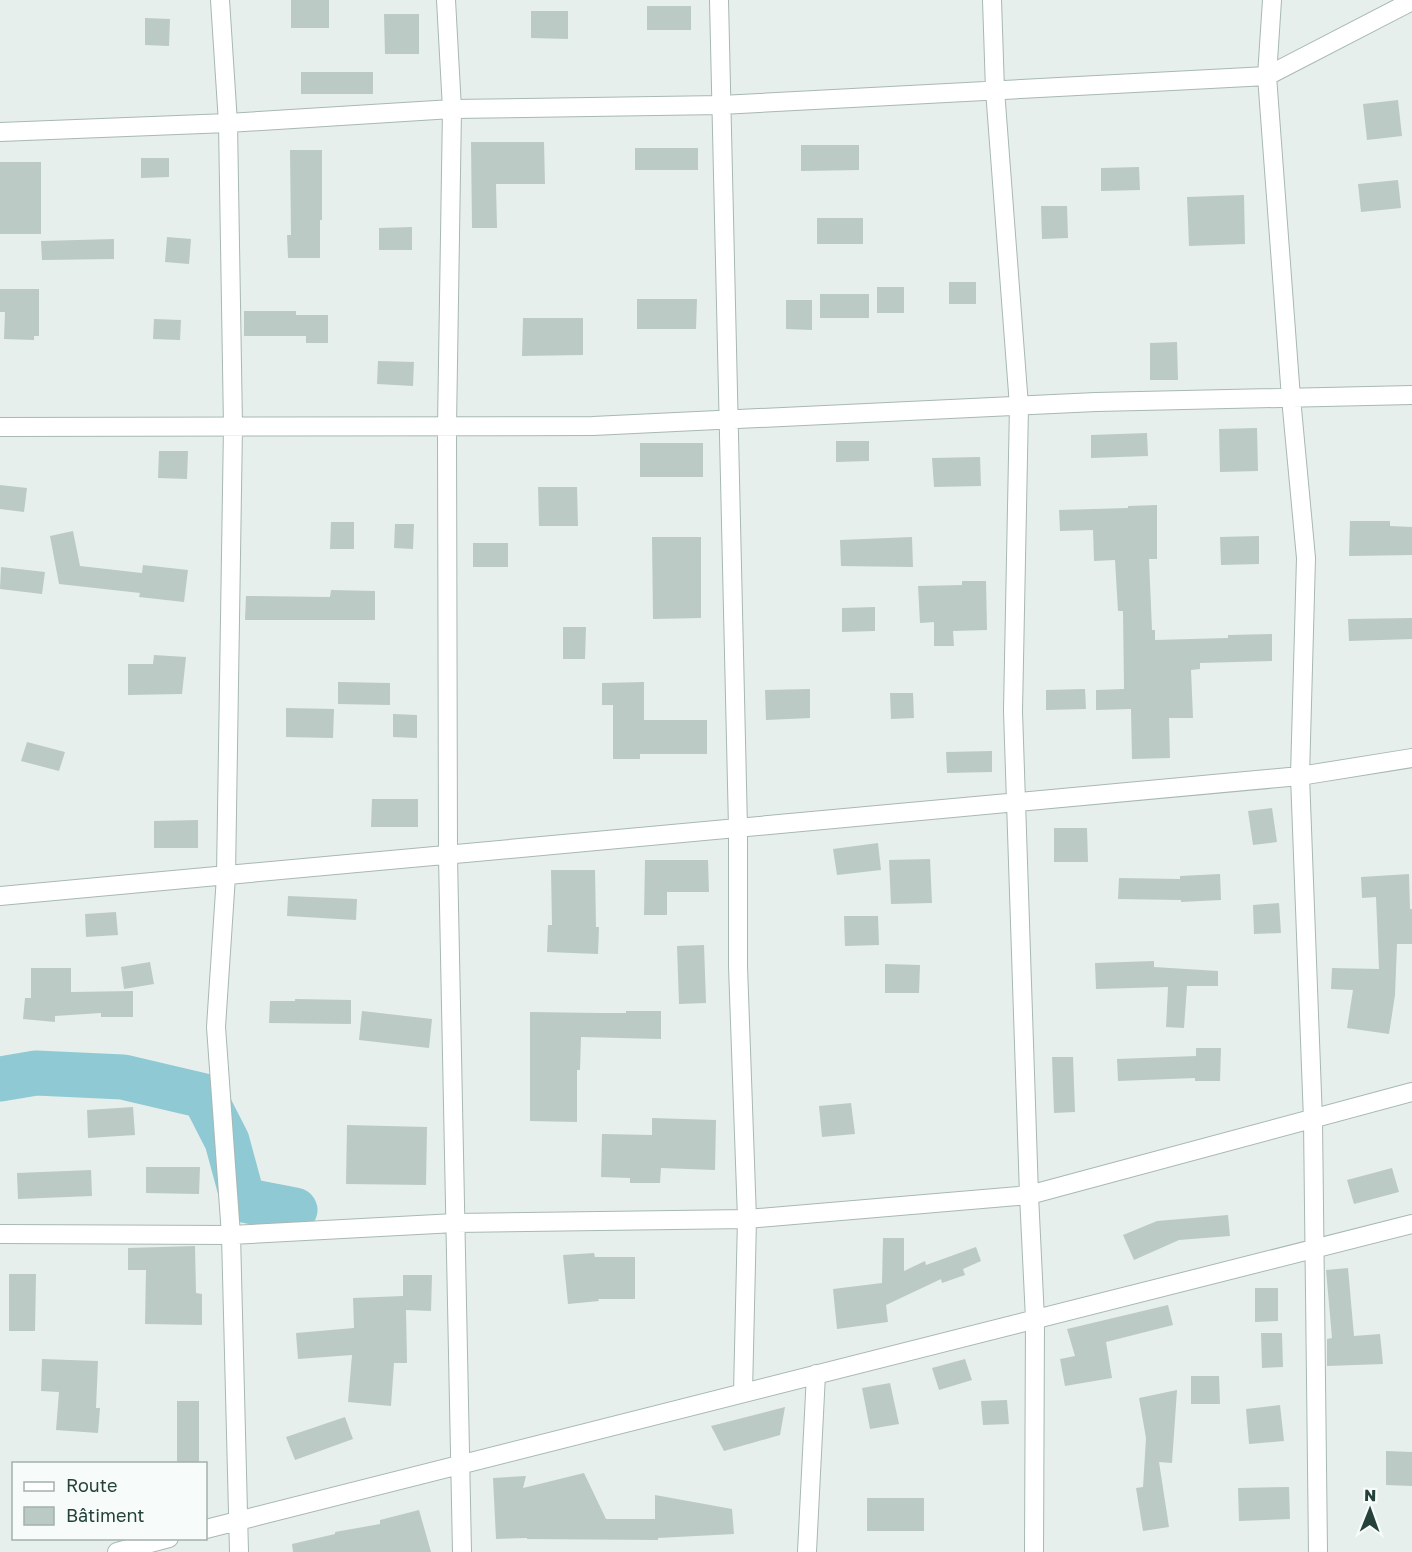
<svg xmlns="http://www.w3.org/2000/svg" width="1412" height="1552" viewBox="0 0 1412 1552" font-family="'Golos Text',sans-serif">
<rect width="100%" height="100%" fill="#e6efeb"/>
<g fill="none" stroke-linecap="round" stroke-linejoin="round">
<!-- river -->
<path stroke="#8ec9d4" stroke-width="45" d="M 0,1079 L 36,1073 L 123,1077 L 204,1096 L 227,1141 L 243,1200 L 295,1210"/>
</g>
<!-- building -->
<path fill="#bbcac4" d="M 291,0 L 329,0 L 329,28 L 291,28 Z
M 647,6 L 691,6 L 691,30 L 647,30 Z
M 531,11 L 568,11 L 568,39 L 531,38 Z
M 384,14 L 419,14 L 419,54 L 385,54 Z
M 145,18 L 170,19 L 169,46 L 145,45 Z
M 301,72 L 373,72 L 373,94 L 301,94 Z
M 1398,100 L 1402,136 L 1367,140 L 1363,104 Z
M 471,142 L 544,142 L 545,184 L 496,184 L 497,228 L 472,228 Z
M 801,145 L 859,145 L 859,170 L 801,171 Z
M 635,148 L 698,148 L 698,170 L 635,170 Z
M 290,150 L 322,150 L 322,220 L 320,220 L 320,258 L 288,258 L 287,235 L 291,235 Z
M 141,158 L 169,158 L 169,177 L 141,178 Z
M 0,162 L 41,162 L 41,234 L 0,234 Z
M 1139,167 L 1140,190 L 1101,191 L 1101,168 Z
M 1398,180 L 1401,208 L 1361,212 L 1358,184 Z
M 1244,195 L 1245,244 L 1189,246 L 1187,197 Z
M 1041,206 L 1067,206 L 1068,238 L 1042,239 Z
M 817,218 L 863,218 L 863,244 L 817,244 Z
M 412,227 L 412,250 L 379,250 L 379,228 Z
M 167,237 L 191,239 L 189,264 L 165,262 Z
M 114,239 L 114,259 L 42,260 L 41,241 Z
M 949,282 L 976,282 L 976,304 L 949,304 Z
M 877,287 L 904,287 L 904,313 L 877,313 Z
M 0,289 L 39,289 L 39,336 L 34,336 L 34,340 L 4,339 L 5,312 L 0,312 Z
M 820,294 L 869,294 L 869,318 L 820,318 Z
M 637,299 L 697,299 L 696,329 L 637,329 Z
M 786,300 L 812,300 L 812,330 L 786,329 Z
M 244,311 L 296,311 L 296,315 L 328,315 L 328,343 L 306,343 L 306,336 L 244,336 Z
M 523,318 L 583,318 L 583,355 L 522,356 Z
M 154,319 L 181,320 L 180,340 L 153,339 Z
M 1177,342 L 1178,380 L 1150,380 L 1150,343 Z
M 378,361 L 414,362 L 413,386 L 377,384 Z
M 1257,428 L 1258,471 L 1220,472 L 1219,429 Z
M 1147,433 L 1148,456 L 1091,458 L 1091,435 Z
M 836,441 L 869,441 L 869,461 L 836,462 Z
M 640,443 L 703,443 L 703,477 L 640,477 Z
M 159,451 L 188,451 L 187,479 L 158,478 Z
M 980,457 L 981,486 L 934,487 L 932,458 Z
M 0,485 L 27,488 L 24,512 L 0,509 Z
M 538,487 L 577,487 L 578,526 L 539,526 Z
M 1157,505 L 1157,559 L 1149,559 L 1152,630 L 1155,630 L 1155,640 L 1228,638 L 1228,635 L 1272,634 L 1272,661 L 1200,663 L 1200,669 L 1191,670 L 1193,718 L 1169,718 L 1170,758 L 1132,759 L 1131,709 L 1096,710 L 1096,690 L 1124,689 L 1123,611 L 1118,611 L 1115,560 L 1094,561 L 1093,530 L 1060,531 L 1059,510 L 1128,508 L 1128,506 Z
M 1350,521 L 1390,521 L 1390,526 L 1412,527 L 1412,555 L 1349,556 Z
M 331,522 L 354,522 L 354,549 L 330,549 Z
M 395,524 L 414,524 L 413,549 L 394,548 Z
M 73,531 L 80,566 L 142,573 L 143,565 L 188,570 L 184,602 L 139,597 L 140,593 L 59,584 L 50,536 Z
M 1259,536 L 1259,564 L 1221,565 L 1220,537 Z
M 652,537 L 701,537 L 701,618 L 653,619 Z
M 912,537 L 913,567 L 841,566 L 840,540 Z
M 473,543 L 508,543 L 508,567 L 473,567 Z
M 1,567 L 45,572 L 42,594 L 0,589 Z
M 962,581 L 986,581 L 987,630 L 953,631 L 954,646 L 934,646 L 934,622 L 920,623 L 918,586 L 962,585 Z
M 331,590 L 375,591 L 375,620 L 245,620 L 246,596 L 330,597 Z
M 875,607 L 875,631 L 842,632 L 842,608 Z
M 1412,618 L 1412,639 L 1349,641 L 1348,619 Z
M 563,627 L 586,627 L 585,659 L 563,659 Z
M 154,655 L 186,657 L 182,694 L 128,695 L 128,664 L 153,664 Z
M 338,682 L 390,683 L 390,705 L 338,704 Z
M 644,682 L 644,720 L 707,720 L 707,754 L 640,754 L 640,759 L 613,759 L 613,705 L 602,705 L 602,683 Z
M 810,689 L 810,718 L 766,720 L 765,690 Z
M 1085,689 L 1086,709 L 1046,710 L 1046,690 Z
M 890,693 L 913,693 L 914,718 L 891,719 Z
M 286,708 L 334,709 L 333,738 L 286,737 Z
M 393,714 L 417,715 L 417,738 L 393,737 Z
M 27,742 L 65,752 L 59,771 L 21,761 Z
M 992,751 L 992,772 L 947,773 L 946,752 Z
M 372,799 L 418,799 L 418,827 L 371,827 Z
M 1272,808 L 1277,842 L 1253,845 L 1248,811 Z
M 198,820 L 198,848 L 154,848 L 154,821 Z
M 1054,828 L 1087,828 L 1088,862 L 1054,862 Z
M 878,843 L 881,870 L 837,875 L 833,849 Z
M 930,859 L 932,903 L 891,904 L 889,860 Z
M 645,860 L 708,860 L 709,892 L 667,892 L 667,915 L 644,915 Z
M 551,870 L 595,870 L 596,927 L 599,927 L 598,954 L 547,952 L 548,925 L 552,925 Z
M 1220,874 L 1221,900 L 1181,902 L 1181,900 L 1118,899 L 1119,878 L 1180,879 L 1180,876 Z
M 1409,874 L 1410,909 L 1412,909 L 1412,944 L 1397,944 L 1395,995 L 1389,1034 L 1347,1028 L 1353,990 L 1331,989 L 1332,968 L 1379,969 L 1376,897 L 1362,898 L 1361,877 Z
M 288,896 L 357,899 L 356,920 L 287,916 Z
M 1279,903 L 1281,933 L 1254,934 L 1253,905 Z
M 116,912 L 118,935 L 86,937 L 85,914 Z
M 844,916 L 878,916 L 879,945 L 845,946 Z
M 704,945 L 706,1003 L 679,1004 L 677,946 Z
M 1154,961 L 1154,967 L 1218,971 L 1218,986 L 1187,986 L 1184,1028 L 1166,1027 L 1168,987 L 1096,989 L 1095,963 Z
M 150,962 L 154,984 L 124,989 L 121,967 Z
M 885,964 L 920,965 L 919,993 L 885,993 Z
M 31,968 L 71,968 L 71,992 L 133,991 L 133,1017 L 101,1017 L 101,1013 L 55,1016 L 55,1022 L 23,1019 L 25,998 L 31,998 Z
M 295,999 L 351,1000 L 351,1024 L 269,1023 L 270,1001 L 295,1001 Z
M 362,1011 L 432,1019 L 429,1048 L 359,1040 Z
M 626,1011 L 661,1011 L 661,1039 L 581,1037 L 580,1070 L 577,1070 L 577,1122 L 530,1121 L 530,1012 L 599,1013 L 626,1013 Z
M 1196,1048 L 1221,1048 L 1220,1081 L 1195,1081 L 1195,1078 L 1118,1081 L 1117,1059 L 1196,1056 Z
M 1052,1057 L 1073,1057 L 1075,1112 L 1054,1113 Z
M 851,1103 L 855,1134 L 822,1137 L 819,1106 Z
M 133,1107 L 135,1135 L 88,1138 L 87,1110 Z
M 652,1118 L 716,1120 L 715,1170 L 661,1168 L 660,1183 L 630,1183 L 630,1178 L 601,1177 L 602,1134 L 652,1135 Z
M 347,1125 L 427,1127 L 426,1185 L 346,1184 Z
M 146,1167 L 200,1167 L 199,1194 L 146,1193 Z
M 1392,1168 L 1399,1192 L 1354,1204 L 1347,1180 Z
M 91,1170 L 92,1196 L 18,1199 L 17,1173 Z
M 1228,1215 L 1230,1236 L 1179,1240 L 1134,1260 L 1123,1235 L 1157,1221 Z
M 883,1238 L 904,1238 L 904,1271 L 925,1261 L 926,1265 L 976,1247 L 981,1261 L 963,1269 L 965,1275 L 942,1283 L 941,1279 L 886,1305 L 888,1322 L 837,1329 L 833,1289 L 882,1283 Z
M 195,1246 L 196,1293 L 202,1294 L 202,1325 L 145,1324 L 146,1270 L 128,1270 L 128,1248 Z
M 594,1253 L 595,1257 L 635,1257 L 635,1299 L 598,1299 L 599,1301 L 568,1304 L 563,1255 Z
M 1348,1268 L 1354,1336 L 1380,1334 L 1383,1364 L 1327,1366 L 1327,1339 L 1332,1338 L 1326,1270 Z
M 9,1274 L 36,1274 L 35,1331 L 9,1331 Z
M 403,1275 L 432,1275 L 431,1311 L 406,1310 L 407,1363 L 394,1363 L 391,1406 L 348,1402 L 352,1355 L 298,1359 L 296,1333 L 354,1328 L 353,1298 L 403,1296 Z
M 1255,1288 L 1278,1288 L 1278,1321 L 1255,1322 Z
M 1168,1305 L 1173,1325 L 1106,1342 L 1112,1378 L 1065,1386 L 1060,1359 L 1075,1356 L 1067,1329 Z
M 1261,1333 L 1282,1333 L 1283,1367 L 1262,1368 Z
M 42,1359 L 98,1361 L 96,1408 L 100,1408 L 98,1433 L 56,1430 L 59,1392 L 41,1391 Z
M 965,1359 L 972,1380 L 939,1390 L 932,1368 Z
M 1191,1376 L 1219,1376 L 1220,1404 L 1191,1404 Z
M 890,1383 L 899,1424 L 870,1429 L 862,1388 Z
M 1177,1390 L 1172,1463 L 1159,1462 L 1169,1527 L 1143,1531 L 1136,1488 L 1143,1487 L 1146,1438 L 1139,1398 Z
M 1007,1400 L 1009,1424 L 983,1425 L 981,1401 Z
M 177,1401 L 199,1401 L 199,1464 L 177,1464 Z
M 1280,1405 L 1284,1441 L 1249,1444 L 1246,1409 Z
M 785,1407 L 780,1435 L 724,1451 L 711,1426 Z
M 345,1417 L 353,1439 L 295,1460 L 286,1437 Z
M 1386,1451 L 1412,1452 L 1412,1486 L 1386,1485 Z
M 584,1473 L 606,1519 L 655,1519 L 655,1495 L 732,1509 L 734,1534 L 658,1538 L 658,1540 L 527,1539 L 527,1538 L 496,1539 L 493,1478 L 526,1476 L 523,1488 Z
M 1289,1487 L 1290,1519 L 1239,1521 L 1238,1488 Z
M 867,1498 L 924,1498 L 924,1531 L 867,1531 Z
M 419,1510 L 431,1552 L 293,1552 L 292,1544 L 335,1534 L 335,1532 L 380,1524 L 380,1520 Z"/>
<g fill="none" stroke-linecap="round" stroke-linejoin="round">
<defs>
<path id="minor" d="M 220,0 L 228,123 L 233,426 L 226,876 L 216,1027 L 231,1235 L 239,1552
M 446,0 L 452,109 L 447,426 L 448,856 L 462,1552
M 719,0 L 738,828 L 738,966 L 747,1219 L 743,1393
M 992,0 L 995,90 L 1019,406 L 1013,711 L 1029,1195 L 1035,1319 L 1034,1552
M 1272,0 L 1267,76 L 1291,398 L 1306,558 L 1300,776 L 1313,1120 L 1318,1552
M 0,132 L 228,123 L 452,109 L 721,105 L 1267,76 L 1412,1
M 0,427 L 593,426 L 1096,402 L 1412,395
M 0,896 L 1300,776 L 1412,758
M 0,1234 L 231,1235 L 455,1223 L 747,1219 L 1029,1195 L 1412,1092
M 206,1529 L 1412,1224
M 117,1552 L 169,1538
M 807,1552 L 816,1374"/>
</defs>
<!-- minor casing -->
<use href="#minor" stroke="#a8b8b2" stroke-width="20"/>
<!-- minor -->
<use href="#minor" stroke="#fff" stroke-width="18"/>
</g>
<!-- legend -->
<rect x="12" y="1462" width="195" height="78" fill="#f7fbf9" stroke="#a3b1ad" stroke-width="1.5"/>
<rect x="24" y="1482" width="30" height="9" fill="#ffffff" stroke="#a3b1ad" stroke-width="1.5"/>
<text x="66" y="1492" font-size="18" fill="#24423a">Route</text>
<rect x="24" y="1507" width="30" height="18" fill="#bbcac4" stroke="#a3b1ad" stroke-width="1.5"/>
<text x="66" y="1522" font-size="18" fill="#24423a">Bâtiment</text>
<!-- north arrow -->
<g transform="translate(1370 1510) rotate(1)" stroke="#f7fbf9" stroke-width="4.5" paint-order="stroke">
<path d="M0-4.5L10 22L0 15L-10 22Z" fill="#24423a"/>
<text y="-9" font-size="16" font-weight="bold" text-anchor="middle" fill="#24423a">N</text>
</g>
</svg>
